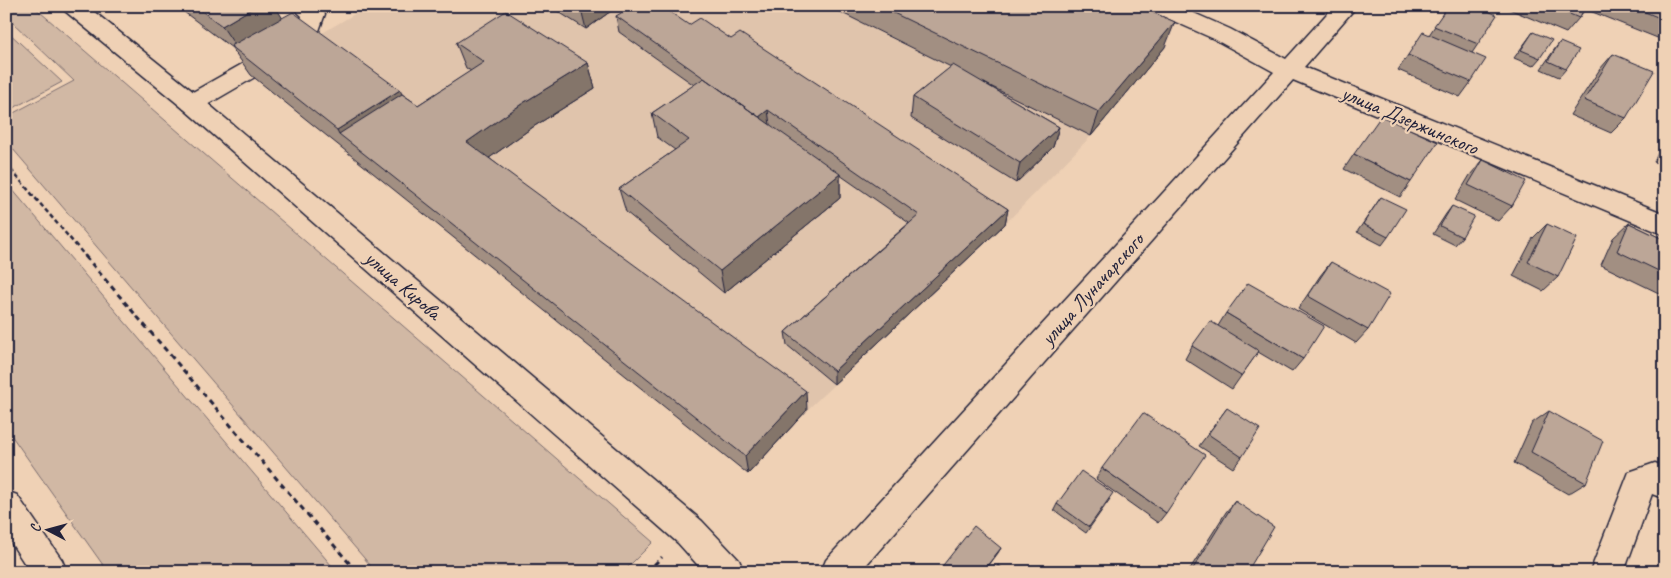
<svg xmlns="http://www.w3.org/2000/svg" width="1671" height="578" viewBox="0 0 1671 578" font-family="Caveat,sans-serif">
<rect width="100%" height="100%" fill="#efd1b5"/>
<filter id="ink" filterUnits="userSpaceOnUse"><feTurbulence type="fractalNoise" baseFrequency=".02" numOctaves="2"/><feDisplacementMap in="SourceGraphic" scale="10" xChannelSelector="R" yChannelSelector="G"/><feConvolveMatrix kernelMatrix="1 2 1 2 8 2 1 2 1" color-interpolation-filters="sRGB"/></filter>
<g filter="url(#ink)">
<!-- built -->
<path fill="#e0c4ac" d="M 368,6 L 1074,6 L 1165,47 L 1091,136 L 1005,224 L 807,410 L 748,474 L 251,75 Z"/>
<!-- green -->
<path fill="#d1b8a4" stroke="#7a6d70" d="M 6,6 L 33,6 L 653,542 L 623,572 L 376,572 L 6,141 L 6,117 L 74,81 L 10,20 L 6,22 Z
M 6,30 L 62,82 L 6,112 Z
M 6,182 L 337,572 L 108,572 L 6,428 Z"/>
<g fill="none" stroke-linecap="round" stroke-linejoin="round">
<defs>
<path id="minor" d="M 291,6 C 304,6 318,3 325,14 L 315,42 L 200,109 L 192,111 L 184,109 L 180,103 L 184,97 L 297,33 L 302,16 Z
M 1148,6 L 1178,6 L 1230,29 L 1286,59 L 1334,6 L 1357,6 L 1304,67 L 1665,214 L 1665,235 L 1293,80 L 860,572 L 821,572 L 826,560 L 1274,72 L 1214,39 L 1151,11 Z
M 1655,463 L 1665,467 L 1665,499 L 1652,494 L 1624,572 L 1590,572 L 1629,472 Z"/>
<path id="major" d="M 62,6 L 87,6 L 200,97 L 702,521 L 739,560 L 744,572 L 704,572 L 678,543 L 184,109 L 65,11 Z
M 6,491 L 17,495 L 62,560 L 67,572 L 30,572 L 6,535 Z"/>
</defs>
<!-- minor casing -->
<use href="#minor" stroke="#22223b" stroke-width="3"/>
<!-- major casing -->
<use href="#major" stroke="#22223b" stroke-width="3"/>
<!-- path-far1 -->
<path stroke="#22223b" stroke-width="2.5" stroke-dasharray="4.5 3" stroke-linecap="butt" d="M 6,164 L 86,257"/>
<!-- path -->
<path stroke="#22223b" stroke-width="3" stroke-dasharray="5.5 4.5" stroke-linecap="butt" d="M 85,256 L 357,572
M 647,572 L 662,557"/>
<!-- minor -->
<use href="#minor" fill="#efd1b5" fill-rule="evenodd"/>
<!-- major -->
<use href="#major" fill="#efd1b5" fill-rule="evenodd"/>
</g>
<!-- wall -->
<path fill="#a28f82" stroke="#22223b" d="M 176,6 L 275,6 L 282,18 L 402,94 L 418,105 L 471,71 L 466,68 L 456,43 L 588,63 L 595,88 L 533,127 L 489,158 L 807,410 L 748,474 L 251,75 L 232,48 Z
M 549,6 L 618,6 L 586,29 Z
M 828,6 L 1138,6 L 1165,47 L 1091,136 L 984,83 L 1059,127 L 1053,147 L 1016,183 L 911,118 L 913,97 L 951,67 Z
M 1448,6 L 1478,44 L 1472,53 L 1471,82 L 1460,97 L 1398,70 L 1408,55 L 1429,35 Z
M 1502,6 L 1665,6 L 1665,41 L 1585,9 L 1579,18 L 1566,33 Z
M 616,16 L 689,25 L 731,39 L 1008,209 L 1005,224 L 834,384 L 787,345 L 785,332 L 909,223 L 840,175 L 840,198 L 724,293 L 626,212 L 619,189 L 675,150 L 657,137 L 652,113 L 694,85 L 619,32 Z
M 1533,32 L 1540,58 L 1533,66 L 1514,58 Z
M 1560,42 L 1566,69 L 1559,77 L 1541,69 L 1554,50 Z
M 1613,54 L 1626,118 L 1611,133 L 1570,115 L 1600,69 Z
M 1665,137 L 1665,166 L 1654,162 Z
M 1354,154 L 1411,182 L 1400,197 L 1344,169 Z
M 1483,160 L 1512,206 L 1498,221 L 1455,200 L 1470,175 Z
M 1381,197 L 1388,237 L 1382,245 L 1357,232 Z
M 1452,206 L 1462,237 L 1455,245 L 1433,234 L 1446,214 Z
M 1629,223 L 1665,240 L 1665,296 L 1601,265 L 1613,238 Z
M 1547,224 L 1558,277 L 1543,291 L 1513,276 L 1533,238 Z
M 1331,262 L 1368,330 L 1356,343 L 1298,309 L 1320,276 Z
M 1226,313 L 1303,359 L 1292,372 L 1258,352 L 1232,389 L 1185,359 L 1192,346 L 1218,326 Z
M 1227,408 L 1242,457 L 1233,468 L 1199,446 Z
M 1549,411 L 1586,483 L 1568,494 L 1514,463 L 1532,423 Z
M 1102,468 L 1166,513 L 1158,523 L 1096,479 Z
M 1110,499 L 1086,533 L 1054,510 L 1057,504 Z
M 1235,501 L 1247,572 L 1188,572 L 1226,512 Z
M 1481,566 L 1490,572 L 1471,572 Z"/>
<!-- shaded-wall -->
<path fill="#84746a" stroke="#22223b" d="M 256,6 L 275,6 L 288,27 L 241,54 L 222,26 Z
M 592,6 L 618,6 L 586,29 L 582,13 Z
M 1175,22 L 1165,47 L 1091,136 L 1099,112 Z
M 588,63 L 595,88 L 533,127 L 478,166 L 467,142 L 523,103 Z
M 400,90 L 414,118 L 339,134 L 337,130 Z
M 768,110 L 770,125 L 759,117 Z
M 1059,127 L 1053,147 L 1016,183 L 1020,163 Z
M 840,174 L 840,198 L 724,293 L 720,271 Z
M 1008,209 L 1005,224 L 834,384 L 834,371 Z
M 806,391 L 807,410 L 748,474 L 745,456 Z
M 1001,548 L 998,553 L 984,572 L 982,572 Z"/>
<!-- building -->
<path fill="#bca697" stroke="#22223b" d="M 195,6 L 256,6 L 222,26 Z
M 570,6 L 592,6 L 582,13 Z
M 633,6 L 661,6 L 689,25 L 700,18 L 731,39 L 740,33 L 1008,209 L 834,371 L 785,332 L 919,215 L 768,110 L 759,117 L 616,16 Z
M 879,6 L 1138,6 L 1175,22 L 1099,112 Z
M 1448,6 L 1477,6 L 1497,15 L 1478,44 L 1434,26 Z
M 1551,6 L 1586,6 L 1579,18 Z
M 1630,6 L 1665,6 L 1665,20 Z
M 506,11 L 588,63 L 523,103 L 467,142 L 806,391 L 745,456 L 339,134 L 402,94 L 418,105 L 484,62 L 456,43 Z
M 293,12 L 400,90 L 337,130 L 231,46 Z
M 1423,32 L 1486,59 L 1471,82 L 1408,55 Z
M 1533,32 L 1552,40 L 1540,58 L 1521,50 Z
M 1560,42 L 1579,50 L 1566,69 L 1548,61 Z
M 1613,54 L 1654,71 L 1626,118 L 1584,100 Z
M 953,65 L 1059,127 L 1020,163 L 913,97 Z
M 704,78 L 840,174 L 720,271 L 619,189 L 689,140 L 652,113 Z
M 1381,116 L 1438,142 L 1411,182 L 1354,154 Z
M 1483,160 L 1526,181 L 1512,206 L 1468,185 Z
M 1381,197 L 1406,209 L 1388,237 L 1363,224 Z
M 1452,206 L 1474,216 L 1462,237 L 1440,226 Z
M 1629,223 L 1665,240 L 1665,274 L 1617,251 Z
M 1547,224 L 1577,238 L 1558,277 L 1528,262 Z
M 1331,262 L 1390,294 L 1368,330 L 1308,296 Z
M 1248,283 L 1324,326 L 1303,359 L 1226,313 Z
M 1210,321 L 1259,351 L 1241,376 L 1192,346 Z
M 1227,408 L 1260,429 L 1242,457 L 1208,434 Z
M 1549,411 L 1603,441 L 1586,483 L 1531,452 Z
M 1143,413 L 1205,455 L 1166,513 L 1102,468 Z
M 1081,471 L 1113,493 L 1089,527 L 1057,504 Z
M 1235,501 L 1274,527 L 1247,572 L 1191,572 Z
M 974,526 L 1001,548 L 982,572 L 943,572 L 940,569 Z
M 998,565 L 1007,572 L 993,572 Z
M 1481,566 L 1490,572 L 1479,572 Z"/>
</g>
<g text-anchor="middle" stroke-width="4.5" stroke-linejoin="round" paint-order="stroke">
<!-- street labels -->
<g font-size="21" fill="#22223b" stroke="#efd1b5">
<text transform="translate(1410 120) rotate(23)" y="7">улица Дзержинского</text>
<text transform="translate(403 285) rotate(41)" y="7">улица Кирова</text>
<text transform="translate(1092 289) rotate(-48)" y="7">улица Луначарского</text>
</g>
</g>
<!-- margin -->
<rect width="1671" height="578" fill="none" stroke="#efd1b5" stroke-width="25"/>
<rect x="12" y="12" width="1646" height="553" fill="none" stroke="#22223b" stroke-width="2" filter="url(#ink)"/>
<!-- north arrow -->
<g transform="translate(48 530) rotate(276)" stroke="#efd1b5" stroke-width="4" paint-order="stroke">
<path d="M0-4L9 19L0 12L-9 19Z" fill="#22223b"/>
<text y="-8" font-size="14" font-weight="bold" text-anchor="middle" fill="#22223b">С</text>
</g>
</svg>
